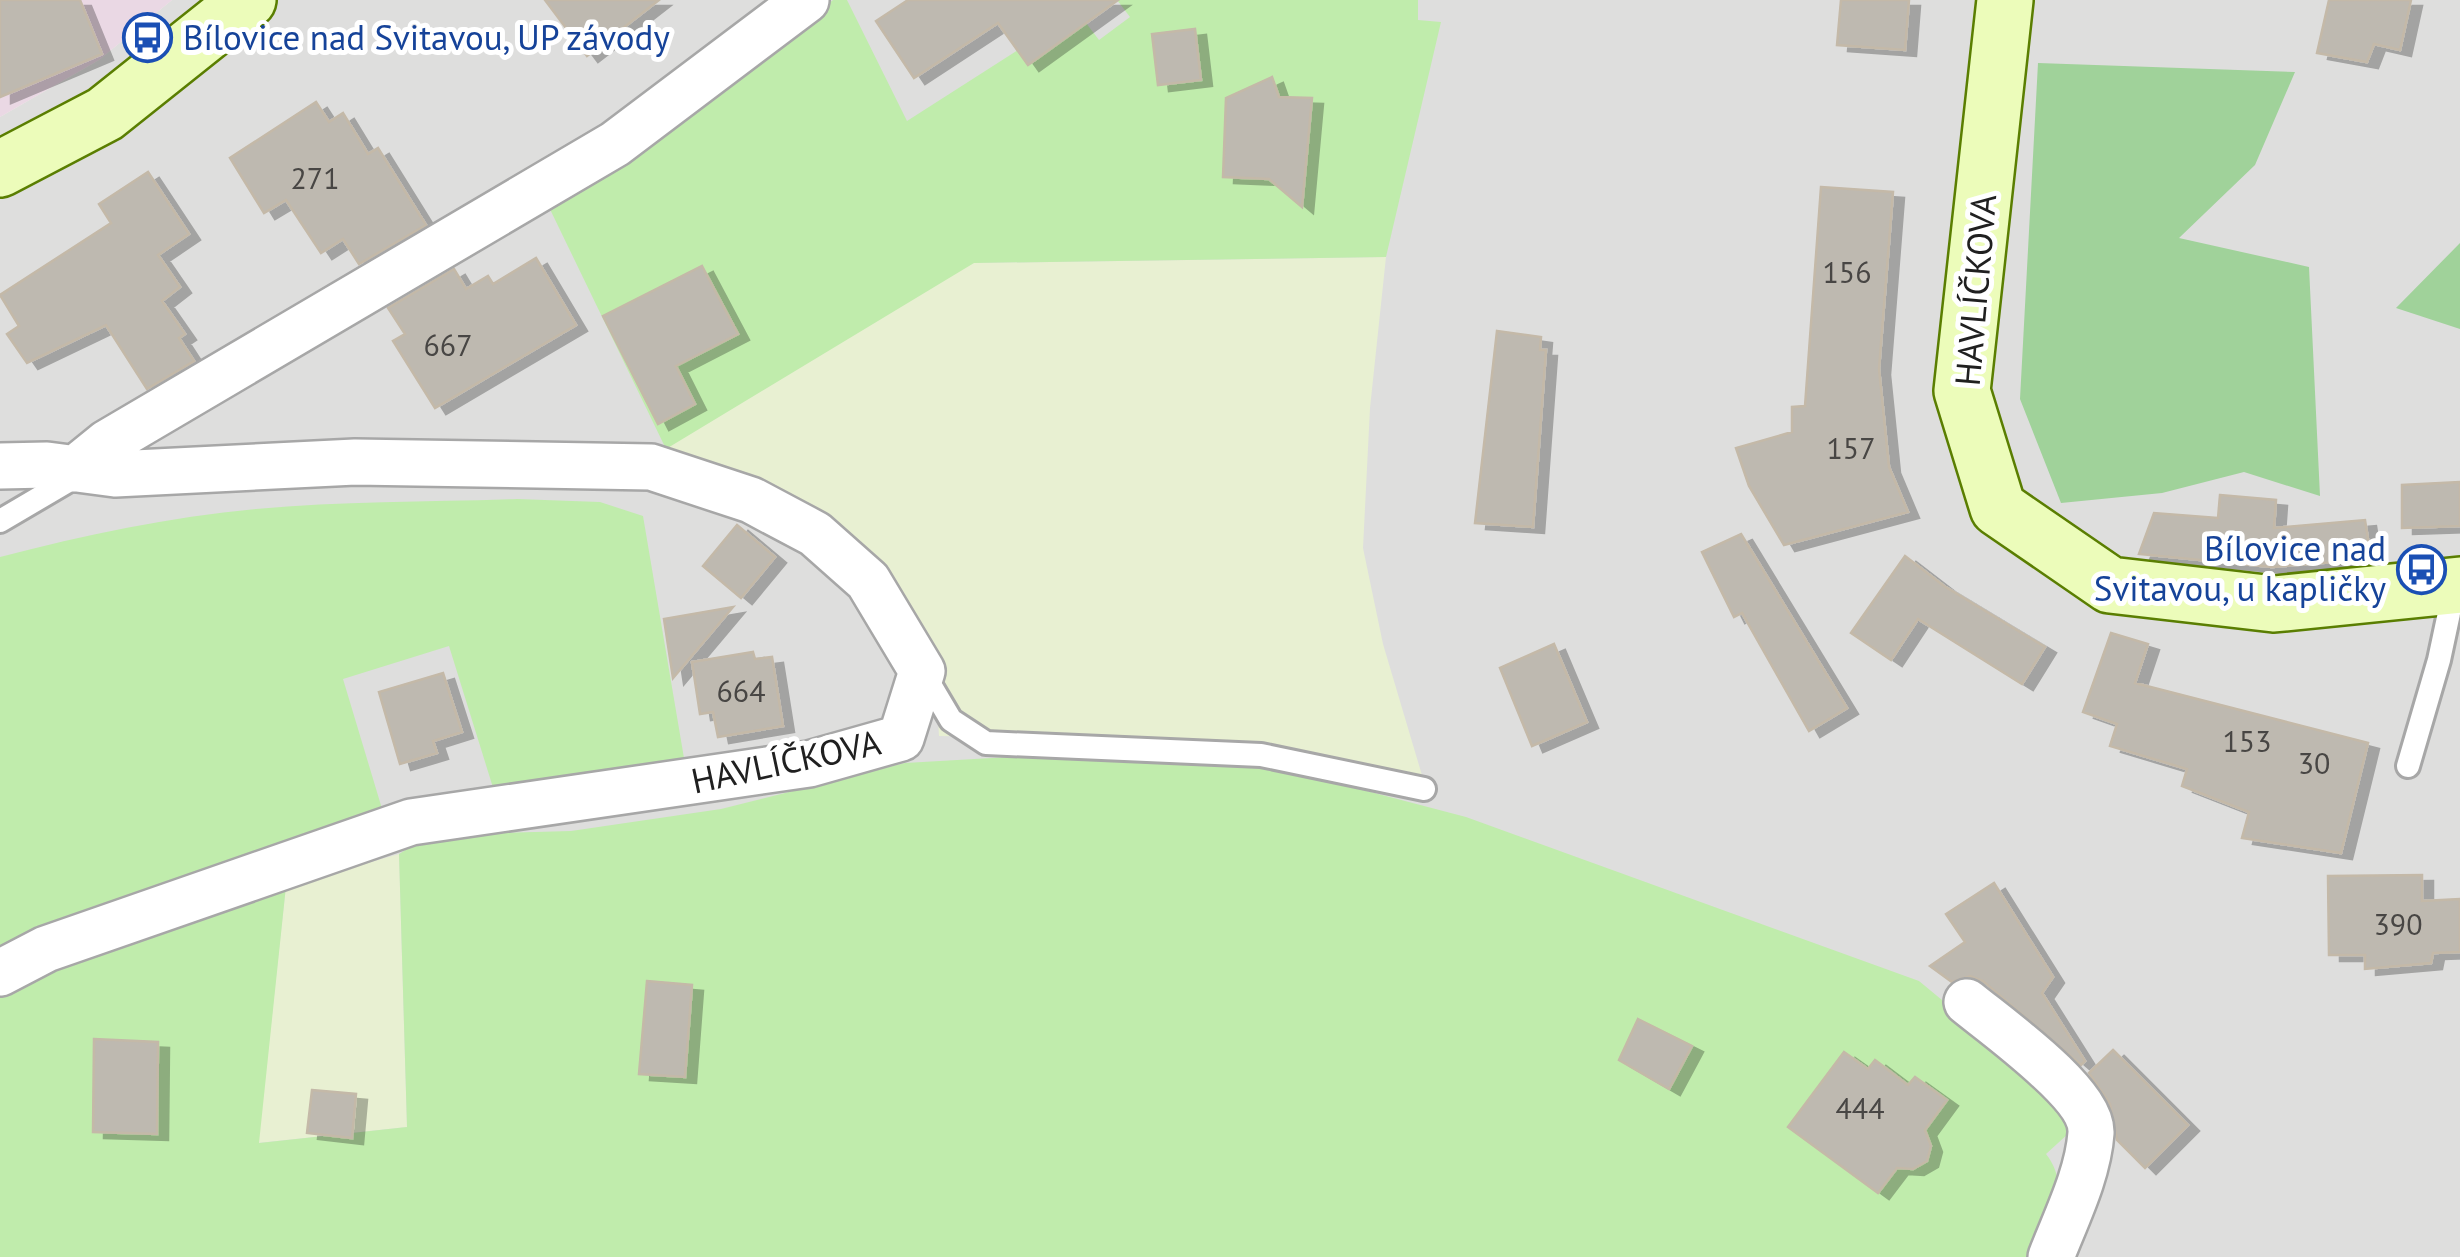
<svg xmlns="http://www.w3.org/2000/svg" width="2460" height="1257" viewBox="0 0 2460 1257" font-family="'PT Sans',sans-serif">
<defs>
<filter id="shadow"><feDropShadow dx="11" dy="6" stdDeviation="0" flood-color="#0004"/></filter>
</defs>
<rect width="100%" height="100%" fill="#f1f0e7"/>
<!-- residential -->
<path fill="#dededd" d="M 172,0 L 2460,0 L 2460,1257 L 0,1257 L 0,117 L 99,60 Z"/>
<!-- industrial -->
<path fill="#ead8e4" d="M 0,0 L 172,0 L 99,60 L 0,117 Z"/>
<!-- farmland -->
<path fill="#e8f0d2" d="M 1386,257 L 1370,408 L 1363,548 L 1383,644 L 1424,782 L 1112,740 L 939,736 L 935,670 L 900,592 L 650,458 L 973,263 Z
M 399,854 L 407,1127 L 351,1133 L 356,1095 L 313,1090 L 307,1133 L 333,1135 L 258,1143 L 286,886 Z"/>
<!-- grass -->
<path fill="#c0ecac" d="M 833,0 L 847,0 L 907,121 L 1018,50 L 1028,64 L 1086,23 L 1099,40 L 1130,17 L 1117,0 L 1418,0 L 1418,20 L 1441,22 L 1386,257 L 974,263 L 666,449 L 546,201 L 599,169 Z
M 517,499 L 600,502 L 643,516 L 685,764 L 495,794 L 449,646 L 343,679 L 383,812 L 0,962 L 0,557 C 85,535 169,517 256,509 C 342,501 431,502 517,499 Z
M 1094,752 L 1283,769 L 1466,817 L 1919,981 L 2057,1095 L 2069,1133 L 2046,1154 C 2074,1190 2046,1220 2029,1257 L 0,1257 L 0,989 L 286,886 L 259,1143 L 407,1127 L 399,854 L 429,835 L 571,831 L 721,809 L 905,763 Z"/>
<!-- forest -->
<path fill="#a0d29a" d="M 2038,63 L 2295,72 L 2255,165 L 2179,238 L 2309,267 L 2320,496 L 2244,472 L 2162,493 L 2061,503 L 2020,399 Z
M 2460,243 L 2460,329 L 2396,308 Z"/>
<!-- building -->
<path fill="#beb9b0" stroke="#c4b9a8" stroke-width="2.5" filter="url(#shadow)" d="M 0,0 L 80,0 L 102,54 L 0,97 Z
M 545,0 L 659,0 L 587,56 Z
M 908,0 L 1118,0 L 1028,65 L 998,23 L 914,78 L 876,21 Z
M 1841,0 L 1909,0 L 1905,50 L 1837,45 Z
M 2329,0 L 2411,0 L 2400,50 L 2374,44 L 2367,62 L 2317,53 Z
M 1195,29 L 1201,80 L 1158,85 L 1152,34 Z
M 1272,77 L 1279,97 L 1312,98 L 1302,207 L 1269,179 L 1223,177 L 1226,98 Z
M 316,102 L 329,122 L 343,113 L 368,154 L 378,148 L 426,225 L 359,264 L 343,239 L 321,253 L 286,200 L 264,213 L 230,158 Z
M 148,172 L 189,234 L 158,255 L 180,287 L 162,301 L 185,334 L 179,338 L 194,361 L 147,389 L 106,325 L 27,363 L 7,334 L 19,326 L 0,295 L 111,223 L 99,204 Z
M 1821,187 L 1893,192 L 1879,369 L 1889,467 L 1908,512 L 1784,545 L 1749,486 L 1736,448 L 1792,432 L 1792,407 L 1805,406 Z
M 536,258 L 576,325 L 435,408 L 393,341 L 405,334 L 388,308 L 454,269 L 466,289 L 488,276 L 493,284 Z
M 702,266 L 738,334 L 676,366 L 695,404 L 658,424 L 603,316 Z
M 1497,331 L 1541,337 L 1540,350 L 1546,350 L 1533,527 L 1475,523 Z
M 2460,482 L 2460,526 L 2402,528 L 2402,485 Z
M 2220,495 L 2276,500 L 2274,528 L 2365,520 L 2371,559 L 2272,567 L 2139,554 L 2154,513 L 2218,518 Z
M 737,525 L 775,557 L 741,598 L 703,566 Z
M 1741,534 L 1847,708 L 1809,731 L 1742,613 L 1734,617 L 1702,552 Z
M 1905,556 L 1944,586 L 2045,647 L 2022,684 L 1918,619 L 1891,660 L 1851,633 Z
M 733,607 L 673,678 L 664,619 Z
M 2111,633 L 2148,644 L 2135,683 L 2368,743 L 2341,853 L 2242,838 L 2249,812 L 2182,786 L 2187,769 L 2110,746 L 2117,724 L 2083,712 Z
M 1554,644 L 1587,722 L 1532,746 L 1500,668 Z
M 753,652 L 755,659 L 772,657 L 783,726 L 718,737 L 713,712 L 700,714 L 692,662 Z
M 443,673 L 462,732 L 433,741 L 437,753 L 400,764 L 379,692 Z
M 2422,875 L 2422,901 L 2460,899 L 2460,952 L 2433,953 L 2431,963 L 2365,969 L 2365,955 L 2329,955 L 2328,876 Z
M 1994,883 L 2053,977 L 2042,993 L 2085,1061 L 2081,1065 L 1983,981 L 1970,976 L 1952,982 L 1930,966 L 1965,942 L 1946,914 Z
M 647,981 L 692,985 L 685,1077 L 639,1074 Z
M 1638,1019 L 1692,1046 L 1669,1089 L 1619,1060 Z
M 94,1039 L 158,1042 L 157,1134 L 93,1132 Z
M 2113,1050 L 2188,1125 L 2145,1168 L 2117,1140 L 2110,1104 L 2089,1073 Z
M 1844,1052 L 1868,1069 L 1875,1060 L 1908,1085 L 1915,1077 L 1947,1100 L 1925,1130 L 1931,1146 L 1927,1161 L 1913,1169 L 1897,1168 L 1878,1193 L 1788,1127 Z
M 312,1090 L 356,1094 L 352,1138 L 307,1133 Z"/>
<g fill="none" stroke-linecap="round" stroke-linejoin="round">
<defs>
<path id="lane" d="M 0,521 L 68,481 L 75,469
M 922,671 L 951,720 L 986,743 L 1261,755 L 1424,789
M 2408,766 L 2439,660 L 2455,585"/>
<path id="street" d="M 0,466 L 47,465 L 115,474 L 355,462 L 651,467 L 751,500 L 815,534 L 868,581 L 922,671 L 901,738 L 809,764 L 411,822 L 46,949 L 0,973
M 75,469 L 107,443 L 615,144 L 806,0
M 1967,1002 C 1996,1026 2093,1094 2091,1133 C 2088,1175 2066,1218 2051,1257"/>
<path id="secondary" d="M 2005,0 L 1962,391 L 1998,508 L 2110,585 L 2274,604 L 2460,585
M 0,169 L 105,114 L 248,0"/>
</defs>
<!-- lane casing -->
<use href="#lane" stroke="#a7a7a7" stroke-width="28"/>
<!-- street casing -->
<use href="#street" stroke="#a7a7a7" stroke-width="50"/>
<!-- secondary casing -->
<use href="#secondary" stroke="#5a7e01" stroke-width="60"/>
<!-- lane -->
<use href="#lane" stroke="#fff" stroke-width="22"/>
<!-- street -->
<use href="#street" stroke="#fff" stroke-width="45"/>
<!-- secondary -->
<use href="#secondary" stroke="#ecfcba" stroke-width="55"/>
</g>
<!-- icons -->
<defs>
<symbol id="bus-ring" viewBox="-11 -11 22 22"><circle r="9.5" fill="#fff" stroke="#1a4fb4" stroke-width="1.5"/><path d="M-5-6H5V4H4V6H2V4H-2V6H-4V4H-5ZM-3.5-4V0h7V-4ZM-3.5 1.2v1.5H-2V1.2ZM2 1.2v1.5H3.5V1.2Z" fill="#1a4fb4"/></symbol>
</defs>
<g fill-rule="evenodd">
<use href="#bus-ring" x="120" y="10" width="55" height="55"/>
<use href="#bus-ring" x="2394" y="542" width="55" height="55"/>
</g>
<g text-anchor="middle" stroke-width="10" stroke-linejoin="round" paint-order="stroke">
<!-- number labels -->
<g font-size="30" fill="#484644">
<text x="315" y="189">271</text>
<text x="1847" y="283">156</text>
<text x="448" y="356">667</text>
<text x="1851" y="459">157</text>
<text x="741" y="702">664</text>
<text x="2247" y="752">153</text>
<text x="2314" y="774">30</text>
<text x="2398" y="935">390</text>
<text x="1860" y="1119">444</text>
</g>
<!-- transit labels -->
<g font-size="35" fill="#164399" stroke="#fff" text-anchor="start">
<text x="183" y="50">Bílovice nad Svitavou, UP závody</text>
<text x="2386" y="561" text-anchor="end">Bílovice nad<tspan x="2386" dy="40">Svitavou, u kapličky</tspan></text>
</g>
<!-- street labels -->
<g font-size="35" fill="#202020" stroke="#fff">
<text transform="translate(1976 290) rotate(-85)" y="12">HAVLÍČKOVA</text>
<text transform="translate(786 762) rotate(-12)" y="12">HAVLÍČKOVA</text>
</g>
</g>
</svg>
